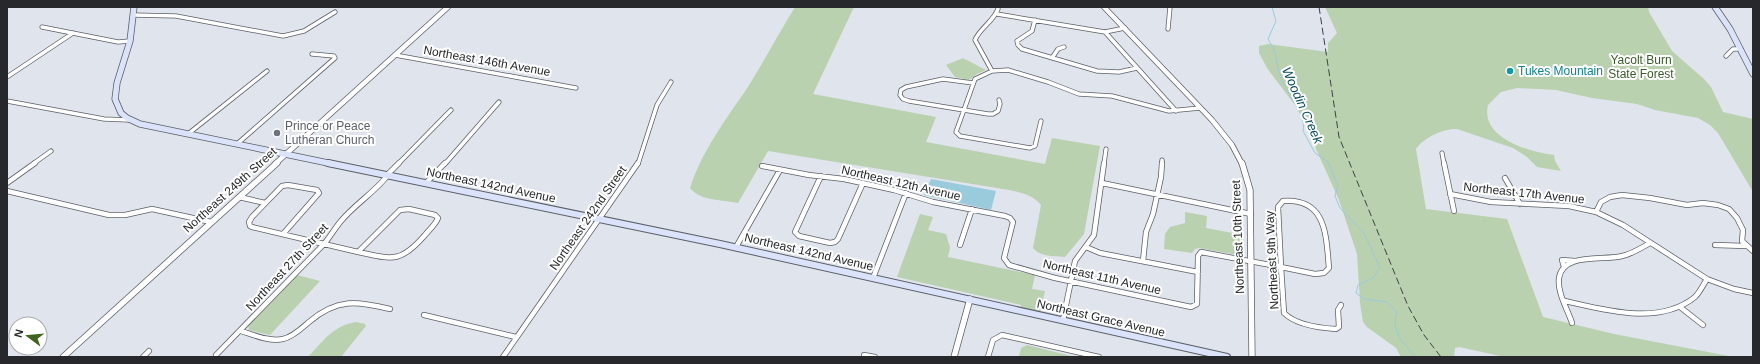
<svg xmlns="http://www.w3.org/2000/svg" width="1760" height="364" viewBox="0 0 1760 364" font-family="Arial,sans-serif">
<rect width="100%" height="100%" fill="#e0e4ed"/>
<!-- green -->
<path fill="#b9d1ae" d="M 795,7 L 854,7 L 813,94 L 936,117 L 926,142 L 1045,164 L 1052,138 L 1100,146 L 1084,234 L 1065,257 C 1055,256 1040,257 1033,248 L 1041,205 C 1031,192 1013,191 997,188 L 768,151 L 738,203 C 724,200 700,201 690,188 C 702,151 726,119 748,87 C 764,61 779,33 795,7 Z
M 1325,7 L 1648,7 L 1649,12 L 1672,51 L 1704,79 L 1711,87 L 1723,112 L 1753,119 L 1753,192 L 1718,133 L 1710,125 L 1698,118 L 1655,110 L 1637,104 L 1592,98 L 1556,90 L 1517,88 L 1501,92 L 1488,105 C 1480,138 1529,152 1554,155 L 1555,161 L 1561,171 L 1537,167 L 1527,157 L 1513,148 L 1457,129 C 1444,128 1423,138 1416,149 L 1426,209 L 1507,219 L 1543,317 L 1614,334 L 1734,357 L 1505,357 L 1459,347 L 1455,348 L 1454,357 L 1401,357 L 1396,348 L 1367,327 L 1363,322 L 1360,303 L 1357,254 L 1339,200 L 1316,149 L 1303,116 L 1267,68 L 1259,53 L 1259,46 L 1268,44 L 1328,52 L 1328,43 L 1337,33 Z
M 963,58 L 986,70 L 977,74 L 969,80 L 955,77 L 946,65 Z
M 1185,212 L 1207,216 L 1206,228 L 1243,235 L 1243,252 L 1238,255 L 1199,248 L 1195,249 L 1192,253 L 1164,249 L 1165,234 L 1170,227 L 1185,223 Z
M 920,214 L 933,217 L 928,230 L 946,234 L 950,248 L 948,257 L 1035,275 L 1032,289 L 1045,291 L 1040,312 L 1021,307 L 1021,305 L 897,277 Z
M 297,275 L 320,281 L 270,335 L 249,330 L 248,325 Z
M 356,322 L 365,324 L 366,326 L 341,357 L 308,357 C 323,341 334,325 356,322 Z
M 1027,345 L 1075,357 L 1019,357 L 1021,348 Z"/>
<!-- water -->
<path fill="#9acbdc" d="M 931,179 L 996,191 L 991,210 L 924,195 Z"/>
<g fill="none" stroke-linecap="round" stroke-linejoin="round">
<!-- stream -->
<path stroke="#9acbdc" stroke-width="1" d="M 1272,7 L 1276,21 L 1268,39 C 1270,43 1274,48 1275,53 C 1277,62 1278,71 1282,80 C 1287,94 1307,116 1303,131 L 1315,153 L 1328,162 L 1338,185 L 1335,196 L 1340,208 L 1364,233 L 1380,268 L 1373,278 L 1358,285 L 1356,293 L 1364,299 L 1387,302 L 1397,312 C 1390,331 1404,344 1416,357"/>
<defs>
<path id="minor-far1" d="M 997,14 L 1105,32 L 1125,28
M 133,15 L 176,16 L 283,36 L 304,31 L 335,12
M 1035,20 L 1032,31 L 1017,41 L 1018,45 L 1022,49 L 1097,71 L 1119,72 L 1137,68
M 42,27 L 118,42 L 130,41
M 1168,29 L 1170,7
M 1105,32 L 1176,111
M 395,55 L 576,88
M 1726,56 L 1733,49 L 1741,49
M 1052,58 L 1058,49 L 1064,47
M 992,71 L 975,40 C 980,28 993,22 998,9
M 7,77 L 73,33
M 973,83 L 943,79 L 906,87 L 901,90 L 900,95 L 903,99 L 909,101 L 988,114 L 993,114 L 998,111 L 1000,104 L 999,100
M 7,101 L 104,119 L 129,120
M 1041,121 L 1035,146 L 1030,148 L 960,136 L 956,132 L 975,79 L 992,71 L 1008,70 L 1048,82 L 1079,94 L 1112,96 L 1169,111 L 1200,108
M 188,134 L 267,71
M 237,144 L 335,58 L 334,56 L 312,54
M 1442,153 L 1444,164
M 33,164 L 51,151
M 398,164 L 451,110
M 445,164 L 499,102
M 638,164 L 657,105 L 671,82
M 1104,164 L 1106,149
M 1162,164 L 1162,160"/>
<path id="minor" d="M 1444,163 L 1454,211
M 762,166 L 809,175 L 844,179 L 894,190 L 933,202 L 1005,216 L 1010,218 L 1013,222 L 1004,258 L 1009,265 L 1055,278 L 1191,307 L 1197,304 L 1198,256 L 1201,252 L 1281,267
M 387,175 L 399,163
M 821,176 L 795,232 L 799,236 L 830,243 L 835,242 L 838,239 L 863,183
M 1505,178 L 1520,204
M 7,183 L 35,163
M 426,183 L 445,163
M 1102,183 L 1251,214
M 7,191 L 109,215 L 125,215 L 152,209 L 211,222
M 1450,194 L 1491,202 L 1569,206 L 1596,212 L 1623,225 L 1707,279 L 1734,289 L 1753,293
M 239,197 L 265,203
M 1283,201 C 1327,198 1326,236 1329,268 L 1324,273 L 1315,274 L 1281,267 L 1278,207 Z
M 409,209 L 435,215 L 438,218 C 436,224 429,230 425,235 C 400,264 392,259 358,252 L 400,210 Z
M 1596,212 L 1601,202 L 1610,197 L 1622,195 L 1650,198 L 1687,205 L 1703,203 L 1718,205 L 1729,209 L 1737,218 L 1743,230 L 1742,241 L 1753,251
M 283,234 L 319,193 L 317,190 L 288,185 L 282,186 L 252,217 L 249,222 L 250,226 L 252,227 L 358,252
M 960,245 L 972,209
M 1715,245 L 1746,246
M 736,247 L 780,170
M 1086,247 L 1100,253 L 1198,272
M 1143,261 L 1146,232 L 1153,214 L 1161,177 L 1162,163
M 1281,267 L 1284,313 C 1296,325 1320,328 1336,329 L 1339,327 L 1338,310 L 1341,305
M 1564,267 L 1562,260 L 1575,261
M 873,278 L 906,193
M 1565,301 C 1605,310 1659,326 1695,297 C 1700,292 1703,285 1707,279
M 1680,307 L 1703,325
M 424,315 L 516,337
M 1063,320 L 1075,261 L 1094,235 L 1104,163
M 1572,323 C 1568,310 1557,293 1559,278 C 1563,252 1604,261 1622,256 C 1632,254 1641,248 1650,243
M 241,331 C 254,335 270,342 283,339 C 293,337 302,328 309,322 C 337,298 357,301 390,309
M 216,355 L 324,244 C 330,237 335,228 341,221 C 355,204 374,193 388,175
M 864,355 L 875,357
M 143,357 L 149,351
M 503,357 L 638,163
M 988,357 L 993,340 L 1002,335 L 1099,357"/>
<path id="tertiary-far1" d="M 1104,7 L 1212,120 L 1232,145 L 1242,164
M 275,164 L 448,7"/>
<path id="tertiary" d="M 1242,163 L 1250,190 L 1252,357
M 63,357 L 277,163
M 954,357 L 970,299"/>
<path id="secondary-far1" d="M 134,7 L 130,41 L 117,83 L 115,99 L 121,113 L 127,118 L 140,124 L 333,164
M 1715,7 L 1730,29 L 1753,74"/>
<path id="secondary" d="M 328,163 L 720,244 L 1227,357"/>
</defs>
<!-- minor-far1 casing -->
<use href="#minor-far1" stroke="#5b5f66" stroke-width="5"/>
<!-- minor casing -->
<use href="#minor" stroke="#5b5f66" stroke-width="6"/>
<!-- tertiary-far1 casing -->
<use href="#tertiary-far1" stroke="#5b5f66" stroke-width="6"/>
<!-- tertiary casing -->
<use href="#tertiary" stroke="#5b5f66" stroke-width="7"/>
<!-- secondary-far1 casing -->
<use href="#secondary-far1" stroke="#5b5f66" stroke-width="7"/>
<!-- secondary casing -->
<use href="#secondary" stroke="#5b5f66" stroke-width="8"/>
<!-- minor-far1 -->
<use href="#minor-far1" stroke="#fff" stroke-width="3.5"/>
<!-- minor -->
<use href="#minor" stroke="#fff" stroke-width="4.5"/>
<!-- tertiary-far1 -->
<use href="#tertiary-far1" stroke="#fff" stroke-width="4.5"/>
<!-- tertiary -->
<use href="#tertiary" stroke="#fff" stroke-width="5.5"/>
<!-- secondary-far1 -->
<use href="#secondary-far1" stroke="#dbe3fa" stroke-width="5.5"/>
<!-- secondary -->
<use href="#secondary" stroke="#dbe3fa" stroke-width="6"/>
<!-- rail -->
<path stroke="#3e4145" stroke-width="1" stroke-dasharray="7 3.5" stroke-linecap="butt" d="M 1319,7 L 1339,137 L 1408,306 L 1424,335 L 1441,357"/>
</g>
<!-- markers -->
<circle fill="#0f9aa8" stroke="#fff" stroke-width="1.5" cx="1510" cy="71" r="4"/>
<circle fill="#6b7280" stroke="#fff" stroke-width="1.5" cx="277" cy="133" r="4"/>
<g text-anchor="middle" stroke-width="4" stroke-linejoin="round" paint-order="stroke">
<!-- park labels -->
<g font-size="12" fill="#3a5b28" stroke="#fff">
<text x="1641" y="64">Yacolt Burn<tspan x="1641" dy="14">State Forest</tspan></text>
</g>
<!-- street labels -->
<g font-size="12" fill="#26282b" stroke="#fff">
<text transform="translate(487 61) rotate(10)" y="4">Northeast 146th Avenue</text>
<text transform="translate(901 183) rotate(13)" y="4">Northeast 12th Avenue</text>
<text transform="translate(491 185) rotate(12)" y="4">Northeast 142nd Avenue</text>
<text transform="translate(230 190) rotate(-42)" y="4">Northeast 249th Street</text>
<text transform="translate(1524 193) rotate(6)" y="4">Northeast 17th Avenue</text>
<text transform="translate(588 218) rotate(-55)" y="4">Northeast 242nd Street</text>
<text transform="translate(1238 237) rotate(-92)" y="4">Northeast 10th Street</text>
<text transform="translate(809 252) rotate(13)" y="4">Northeast 142nd Avenue</text>
<text transform="translate(1272 260) rotate(-93)" y="4">Northeast 9th Way</text>
<text transform="translate(287 267) rotate(-47)" y="4">Northeast 27th Street</text>
<text transform="translate(1102 277) rotate(13)" y="4">Northeast 11th Avenue</text>
<text transform="translate(1101 318) rotate(13)" y="4">Northeast Grace Avenue</text>
</g>
<!-- culture labels -->
<g font-size="12" fill="#0d838f" stroke="#fff" text-anchor="start">
<text x="1518" y="75">Tukes Mountain</text>
</g>
<!-- worship labels -->
<g font-size="12" fill="#5b616d" stroke="#fff" text-anchor="start">
<text x="285" y="130">Prince or Peace<tspan x="285" dy="14">Lutheran Church</tspan></text>
</g>
<!-- water labels -->
<g font-size="13" font-style="italic" fill="#094f60" stroke="#fff">
<text transform="translate(1303 105) rotate(66)" y="5">Woodin Creek</text>
</g>
</g>
<!-- border -->
<rect width="1760" height="364" fill="none" stroke="#26282b" stroke-width="16"/>
<!-- north arrow -->
<g transform="translate(28 336) rotate(286)"><circle r="19" fill="#ffffff" stroke="#a8a9aa"/>
<path d="M0-3L7 15L0 10L-7 15Z" fill="#40641d"/>
<text y="-6" font-size="11" font-weight="bold" text-anchor="middle" fill="#26282b">N</text>
</g>
</svg>
